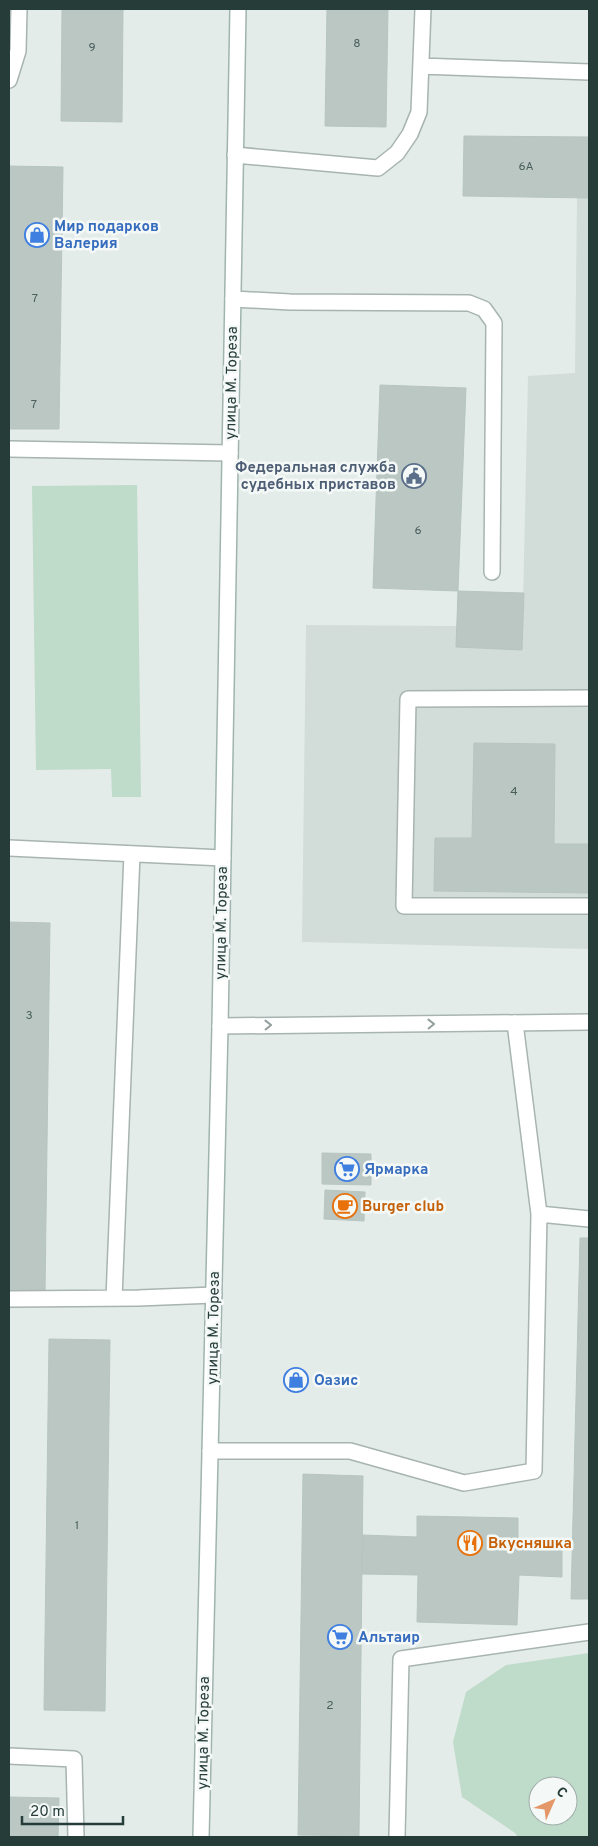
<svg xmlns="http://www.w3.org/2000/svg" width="598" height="1846" viewBox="0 0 598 1846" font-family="Overpass,sans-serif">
<rect width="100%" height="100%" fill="#e4ecea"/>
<!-- built -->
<path fill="#d2dcd9" d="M 577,197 L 589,198 L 589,949 L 302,942 L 306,625 L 457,626 L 522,650 L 528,376 L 575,373 Z"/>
<!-- green -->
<path fill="#bfdbca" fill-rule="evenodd" d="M 137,485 L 141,797 L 112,797 L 111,769 L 36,770 L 32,486 Z
M 589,1653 L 589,1837 L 518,1837 L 515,1833 L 462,1797 L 453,1742 L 466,1692 L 506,1665 ZM 538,1786 L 568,1786 L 568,1816 L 538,1816 Z"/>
<!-- building -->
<path fill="#bac7c3" stroke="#b7c5c1" d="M 62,9 L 123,9 L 122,122 L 61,121 Z
M 327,9 L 388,9 L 386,127 L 325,126 Z
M 464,136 L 589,137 L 589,198 L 463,196 Z
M 9,166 L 63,167 L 59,429 L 9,429 Z
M 380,385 L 466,388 L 458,591 L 373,588 Z
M 458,591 L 524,593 L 522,650 L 456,647 Z
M 474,743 L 555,744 L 554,844 L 589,844 L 589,893 L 434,891 L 435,838 L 472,838 Z
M 9,922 L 50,923 L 45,1294 L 9,1293 Z
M 322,1153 L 371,1154 L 371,1185 L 322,1184 Z
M 325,1190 L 365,1192 L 364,1221 L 324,1219 Z
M 580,1238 L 589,1238 L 589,1599 L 571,1599 Z
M 49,1339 L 110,1340 L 105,1711 L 44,1710 Z
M 303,1474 L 363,1476 L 359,1836 L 298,1835 Z
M 417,1516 L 518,1518 L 518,1541 L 562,1542 L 562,1577 L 519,1575 L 517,1625 L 417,1622 L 418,1575 L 362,1574 L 363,1535 L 417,1537 Z
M 9,1797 L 59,1798 L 58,1837 L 9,1837 Z"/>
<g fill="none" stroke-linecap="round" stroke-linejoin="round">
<defs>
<path id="lane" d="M 421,66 L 589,72
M 9,80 L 18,51 L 19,9
M 235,155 L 378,168 L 397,153 L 410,134 L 419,112 L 423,9
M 233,299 L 290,302 L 469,303 L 484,309 L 494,323 L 492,572
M 9,449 L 230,453
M 589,698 L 408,699 L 404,906 L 589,906
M 9,848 L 223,858
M 515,1023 L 539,1214 L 589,1219
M 114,1298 L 132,854
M 9,1299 L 138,1298 L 214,1295
M 210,1451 L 350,1451 L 464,1483 L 534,1471 L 539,1214
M 9,1756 L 74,1759 L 76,1837
M 397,1837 L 401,1659 L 589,1632"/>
<path id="street" d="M 220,1026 L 589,1022"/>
<path id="secondary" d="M 201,1837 L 220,1026 L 238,9"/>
</defs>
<!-- lane casing -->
<use href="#lane" stroke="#a7b4b1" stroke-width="18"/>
<!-- street casing -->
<use href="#street" stroke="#a7b4b1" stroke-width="18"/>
<!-- secondary casing -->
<use href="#secondary" stroke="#a0b4af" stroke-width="18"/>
<!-- lane -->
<use href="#lane" stroke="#fff" stroke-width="15"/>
<!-- street -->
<use href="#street" stroke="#fff" stroke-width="15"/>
<!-- secondary -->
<use href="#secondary" stroke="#fff" stroke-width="15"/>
</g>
<!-- one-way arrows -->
<defs><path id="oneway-chevron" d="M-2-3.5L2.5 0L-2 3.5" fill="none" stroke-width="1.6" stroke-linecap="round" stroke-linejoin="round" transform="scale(1.25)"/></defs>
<g stroke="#929e9c">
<use href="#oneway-chevron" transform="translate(431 1024) rotate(-1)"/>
<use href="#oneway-chevron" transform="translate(268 1025) rotate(-1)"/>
</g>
<!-- icons -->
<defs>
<symbol id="shop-ring" viewBox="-11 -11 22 22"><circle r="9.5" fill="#f4f9f7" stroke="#3f7fe0" stroke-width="1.5"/><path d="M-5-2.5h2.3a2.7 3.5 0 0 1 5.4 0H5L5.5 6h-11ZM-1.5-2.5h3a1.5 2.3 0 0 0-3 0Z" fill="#3f7fe0"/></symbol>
<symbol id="civic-ring" viewBox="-11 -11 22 22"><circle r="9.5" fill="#f4f9f7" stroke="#5c6f8a" stroke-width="1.5"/><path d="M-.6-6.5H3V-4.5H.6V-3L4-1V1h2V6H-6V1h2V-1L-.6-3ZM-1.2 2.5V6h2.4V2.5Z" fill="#5c6f8a"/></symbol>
<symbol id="supermarket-ring" viewBox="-11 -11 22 22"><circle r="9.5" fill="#f4f9f7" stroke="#3f7fe0" stroke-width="1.5"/><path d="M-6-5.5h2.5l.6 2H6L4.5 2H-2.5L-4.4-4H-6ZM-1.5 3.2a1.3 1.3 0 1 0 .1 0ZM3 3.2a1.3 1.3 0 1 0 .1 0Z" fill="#3f7fe0"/></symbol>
<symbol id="cafe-ring" viewBox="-11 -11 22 22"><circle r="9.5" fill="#f4f9f7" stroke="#e8710a" stroke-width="1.5"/><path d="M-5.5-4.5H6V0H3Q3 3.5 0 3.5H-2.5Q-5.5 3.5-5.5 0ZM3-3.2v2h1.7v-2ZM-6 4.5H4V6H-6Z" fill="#e8710a"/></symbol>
<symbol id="restaurant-ring" viewBox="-11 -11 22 22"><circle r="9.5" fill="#f4f9f7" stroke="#e8710a" stroke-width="1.5"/><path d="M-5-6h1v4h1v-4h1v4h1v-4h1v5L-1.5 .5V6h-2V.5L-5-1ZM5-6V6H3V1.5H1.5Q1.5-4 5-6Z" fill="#e8710a"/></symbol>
</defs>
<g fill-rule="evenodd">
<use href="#shop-ring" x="23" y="221" width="28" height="28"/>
<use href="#civic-ring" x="400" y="462" width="28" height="28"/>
<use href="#supermarket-ring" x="333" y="1155" width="28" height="28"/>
<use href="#cafe-ring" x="331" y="1192" width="28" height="28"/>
<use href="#shop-ring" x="282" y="1366" width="28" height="28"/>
<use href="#restaurant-ring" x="456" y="1529" width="28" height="28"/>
<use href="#supermarket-ring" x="326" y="1623" width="28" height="28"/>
</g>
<g text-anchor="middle" stroke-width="5" stroke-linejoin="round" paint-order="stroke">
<!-- number labels -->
<g font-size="12" fill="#4a5f5c">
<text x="357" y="47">8</text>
<text x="92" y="51">9</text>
<text x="526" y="170">6А</text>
<text x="35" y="302">7</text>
<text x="34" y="408">7</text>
<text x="418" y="534">6</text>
<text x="514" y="795">4</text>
<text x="29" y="1019">3</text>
<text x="77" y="1529">1</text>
<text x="330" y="1709">2</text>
</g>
<!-- shop labels -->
<g font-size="15" font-weight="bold" fill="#366cbe" stroke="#f4f9f7" text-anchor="start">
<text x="54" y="231">Мир подарков<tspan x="54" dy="17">Валерия</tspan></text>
<text x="364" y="1174">Ярмарка</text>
<text x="314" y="1385">Оазис</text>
<text x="358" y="1642">Альтаир</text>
</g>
<!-- street labels -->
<g font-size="15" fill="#253c39" stroke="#f4f9f7">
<text transform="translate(231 383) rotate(-89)" y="5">улица М. Тореза</text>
<text transform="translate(221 923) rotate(-89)" y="5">улица М. Тореза</text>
<text transform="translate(213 1328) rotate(-89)" y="5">улица М. Тореза</text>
<text transform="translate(203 1733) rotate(-89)" y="5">улица М. Тореза</text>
</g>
<!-- service labels -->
<g font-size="15" font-weight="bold" fill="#4e5e75" stroke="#f4f9f7" text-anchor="end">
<text x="396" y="472">Федеральная служба<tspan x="396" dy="17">судебных приставов</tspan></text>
</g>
<!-- food labels -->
<g font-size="15" font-weight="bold" fill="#c56008" stroke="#f4f9f7" text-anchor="start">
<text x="362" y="1211">Burger club</text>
<text x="488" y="1548">Вкусняшка</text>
</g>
</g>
<!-- border -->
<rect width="598" height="1846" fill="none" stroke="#253c39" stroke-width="20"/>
<!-- north arrow -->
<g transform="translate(553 1801) rotate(45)"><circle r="24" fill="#f4f9f7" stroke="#a1adab"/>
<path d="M0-4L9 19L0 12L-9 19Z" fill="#e4986a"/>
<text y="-8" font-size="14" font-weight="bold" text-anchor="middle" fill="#253c39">С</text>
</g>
<!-- scale -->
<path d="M22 1816v8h101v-8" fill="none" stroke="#253c39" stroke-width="2.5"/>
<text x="30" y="1816" font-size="15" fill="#253c39" stroke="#f4f9f7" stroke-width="4" paint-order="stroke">20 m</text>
</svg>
